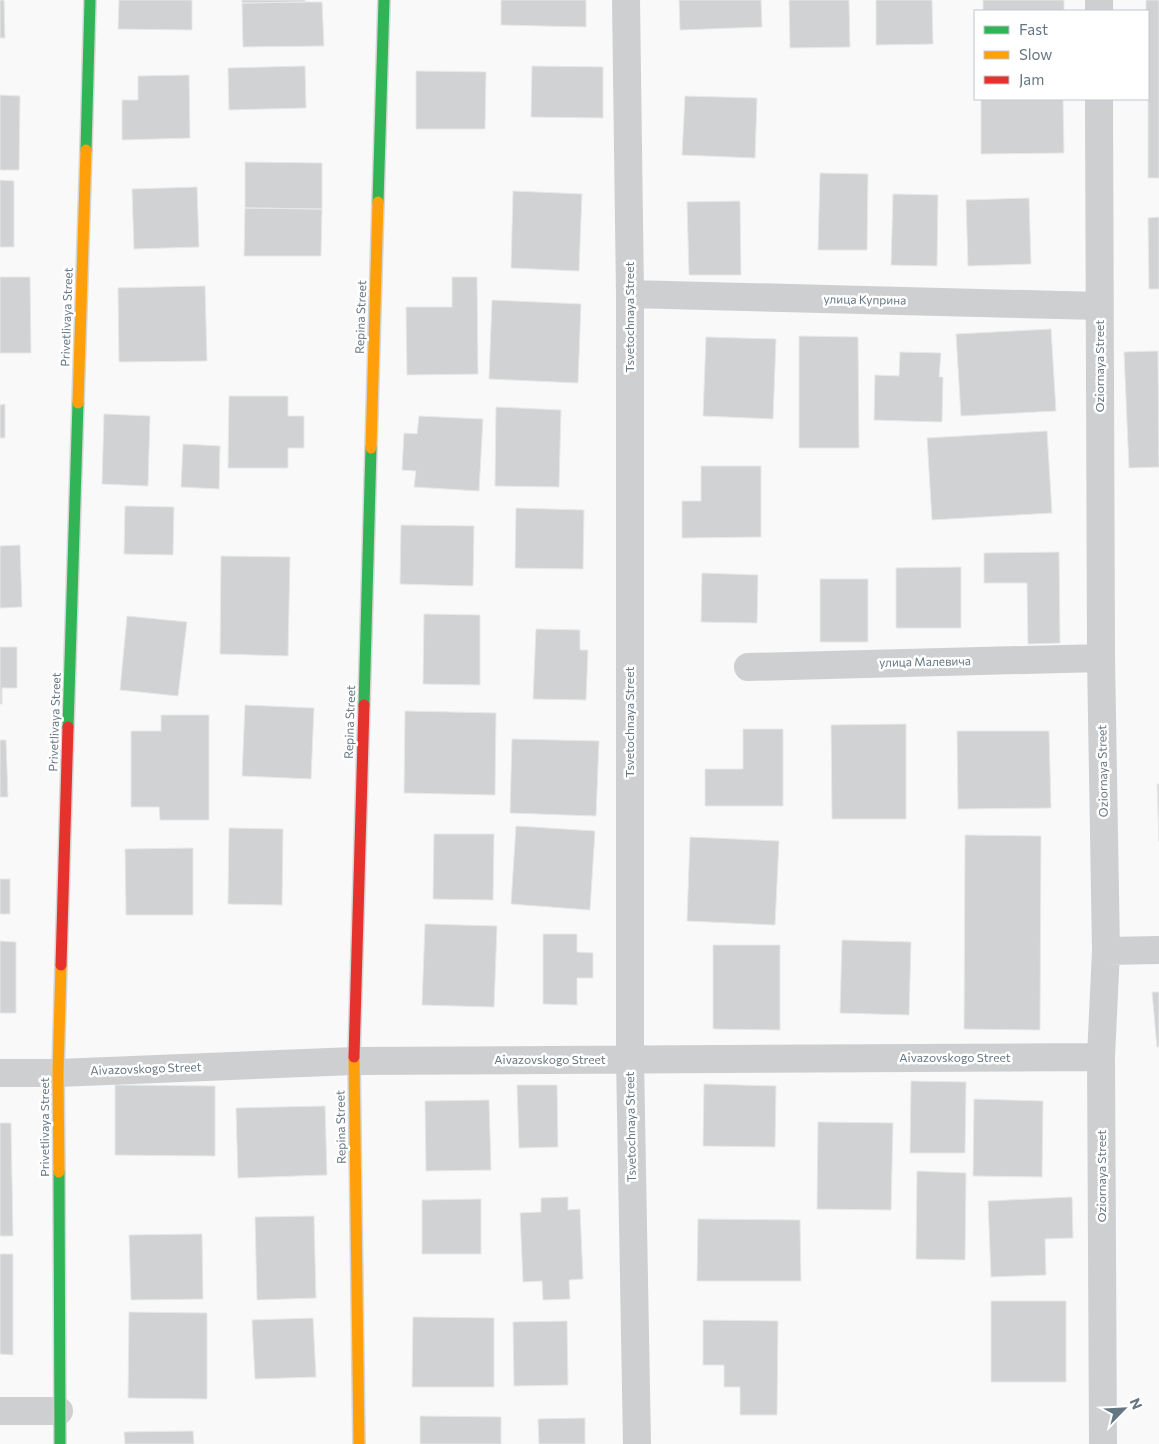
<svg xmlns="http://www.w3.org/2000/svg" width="1159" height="1444" viewBox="0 0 1159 1444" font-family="Commissioner,sans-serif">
<rect width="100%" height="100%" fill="#f9f9f9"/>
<!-- building -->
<path fill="#d0d2d3" stroke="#e8e8e8" d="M 0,0 L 4,0 L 5,38 L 0,38 Z
M 119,0 L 192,0 L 192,30 L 118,29 Z
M 242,0 L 305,0 L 305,2 L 242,3 Z
M 501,0 L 586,0 L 586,27 L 501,25 Z
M 679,0 L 761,0 L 762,27 L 680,30 Z
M 789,0 L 849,0 L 850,47 L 790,48 Z
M 876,0 L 932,0 L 933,44 L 876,45 Z
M 983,0 L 1064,0 L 1064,11 L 983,11 Z
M 1146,0 L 1159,0 L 1159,178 L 1148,178 L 1148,11 L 1146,11 Z
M 305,2 L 322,2 L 324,46 L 243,47 L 242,3 Z
M 305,66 L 306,108 L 229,110 L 228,68 Z
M 532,66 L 603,67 L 603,118 L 531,117 Z
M 416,71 L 486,72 L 485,129 L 416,129 Z
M 189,75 L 190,138 L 122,140 L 122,100 L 138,100 L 138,76 Z
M 0,95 L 20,96 L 19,170 L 0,170 Z
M 685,96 L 757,98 L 755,158 L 682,155 Z
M 981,99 L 1063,99 L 1064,153 L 981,154 Z
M 245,162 L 322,163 L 322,209 L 245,208 Z
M 820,173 L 868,174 L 867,250 L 818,250 Z
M 0,180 L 14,181 L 14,247 L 0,247 Z
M 197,187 L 199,247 L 134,249 L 132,189 Z
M 513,191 L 582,194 L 579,271 L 511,268 Z
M 893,194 L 938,195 L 937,266 L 891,265 Z
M 1029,198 L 1031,264 L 968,266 L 966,200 Z
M 740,201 L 741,275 L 689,275 L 687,202 Z
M 245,208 L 322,209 L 321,256 L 244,256 Z
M 1159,217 L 1159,289 L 1149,289 L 1148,218 Z
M 0,277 L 30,277 L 31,353 L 0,353 Z
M 452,277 L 477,277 L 478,374 L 407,375 L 406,307 L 452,307 Z
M 205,286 L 207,361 L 119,362 L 118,288 Z
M 492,300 L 581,304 L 578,383 L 489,379 Z
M 1051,329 L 1056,411 L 961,416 L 956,334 Z
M 799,336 L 858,337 L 859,448 L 799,448 Z
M 706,337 L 776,339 L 773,419 L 703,416 Z
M 1158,351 L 1159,467 L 1129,468 L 1124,352 Z
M 900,352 L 941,353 L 939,377 L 943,377 L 942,422 L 874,420 L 875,375 L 899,376 Z
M 229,396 L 288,396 L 288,416 L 304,416 L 304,448 L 288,448 L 288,468 L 228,468 Z
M 5,404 L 5,438 L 0,438 L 0,405 Z
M 496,407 L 561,410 L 559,487 L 495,486 Z
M 104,414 L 150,416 L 148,486 L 102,484 Z
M 419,416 L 483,419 L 479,491 L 414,487 L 416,471 L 402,470 L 404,433 L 417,434 Z
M 1047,431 L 1052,513 L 932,520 L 927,438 Z
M 183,444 L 220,446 L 219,489 L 181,487 Z
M 701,466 L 761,466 L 761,537 L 682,538 L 682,501 L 701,501 Z
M 125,506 L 174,507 L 173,555 L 124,554 Z
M 516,508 L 584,510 L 583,569 L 515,568 Z
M 401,525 L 474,526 L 473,586 L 400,584 Z
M 20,545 L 22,607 L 0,608 L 0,546 Z
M 1059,552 L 1060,643 L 1028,644 L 1027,583 L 984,583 L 984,553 Z
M 221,556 L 290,557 L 288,656 L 220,654 Z
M 961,567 L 961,628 L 896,628 L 896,568 Z
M 702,573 L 758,575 L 757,623 L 701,622 Z
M 820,579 L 868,579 L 868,642 L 820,642 Z
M 424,614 L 480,615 L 480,685 L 423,684 Z
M 127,616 L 187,622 L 178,696 L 120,690 Z
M 536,629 L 580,630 L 580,650 L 588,650 L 586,700 L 533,699 Z
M 0,647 L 17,647 L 17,688 L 2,688 L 2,704 L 0,704 Z
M 245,705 L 314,708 L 311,779 L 242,776 Z
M 405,711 L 496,713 L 495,795 L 404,793 Z
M 161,715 L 209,715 L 209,820 L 160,820 L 159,807 L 131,807 L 131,731 L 161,731 Z
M 906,724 L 906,819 L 832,819 L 831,725 Z
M 743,729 L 783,729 L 783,806 L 705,806 L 705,769 L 743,769 Z
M 957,731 L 1049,731 L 1051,808 L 958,809 Z
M 512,739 L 599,741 L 596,816 L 510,813 Z
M 0,740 L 6,740 L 8,797 L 0,797 Z
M 1157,784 L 1159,784 L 1159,842 Z
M 516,826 L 595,831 L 590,910 L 511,904 Z
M 229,828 L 283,829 L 282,905 L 228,904 Z
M 434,834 L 494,834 L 493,900 L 433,899 Z
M 965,835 L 1041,836 L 1040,1030 L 964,1029 Z
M 690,837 L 779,841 L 775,925 L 687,921 Z
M 193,848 L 193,915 L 126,915 L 125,849 Z
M 0,879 L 10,879 L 10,914 L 0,914 Z
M 425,924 L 497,926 L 494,1007 L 422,1005 Z
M 543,934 L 577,934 L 577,952 L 593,953 L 593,978 L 577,978 L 577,1005 L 543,1004 Z
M 842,940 L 911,942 L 909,1015 L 840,1013 Z
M 0,941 L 16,942 L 16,1013 L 0,1013 Z
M 713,945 L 780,945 L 780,1030 L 713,1029 Z
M 1152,992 L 1159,992 L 1159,1047 L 1157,1047 Z
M 911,1081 L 966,1082 L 965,1153 L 910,1153 Z
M 704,1084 L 776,1086 L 775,1147 L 703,1146 Z
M 115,1085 L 215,1086 L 215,1156 L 115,1155 Z
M 517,1085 L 557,1085 L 558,1147 L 519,1148 Z
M 974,1099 L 1043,1101 L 1042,1177 L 973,1176 Z
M 489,1100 L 491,1170 L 426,1171 L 425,1101 Z
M 325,1106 L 327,1175 L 238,1178 L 236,1108 Z
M 818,1122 L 893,1123 L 891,1210 L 817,1209 Z
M 0,1123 L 11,1123 L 13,1236 L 0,1236 Z
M 917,1171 L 966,1173 L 965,1260 L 916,1259 Z
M 568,1197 L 568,1210 L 580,1209 L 583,1279 L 569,1280 L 570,1299 L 543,1300 L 542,1281 L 523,1282 L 520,1213 L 541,1212 L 541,1198 Z
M 1072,1197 L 1073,1238 L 1045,1239 L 1046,1275 L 991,1277 L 988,1201 Z
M 481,1199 L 481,1254 L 422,1254 L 422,1200 Z
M 314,1216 L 316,1298 L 257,1300 L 255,1217 Z
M 698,1219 L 800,1220 L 801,1281 L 697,1281 Z
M 202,1234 L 203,1299 L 131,1300 L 129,1235 Z
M 0,1254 L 13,1254 L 13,1355 L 0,1354 Z
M 991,1301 L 1066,1301 L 1066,1382 L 991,1382 Z
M 129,1312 L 207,1313 L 207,1399 L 128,1398 Z
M 413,1317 L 494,1318 L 494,1387 L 412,1387 Z
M 313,1318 L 316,1377 L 255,1379 L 252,1320 Z
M 703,1320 L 778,1321 L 777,1415 L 740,1415 L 740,1387 L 724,1387 L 724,1365 L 703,1365 Z
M 567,1321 L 568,1385 L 514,1386 L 513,1322 Z
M 420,1416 L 501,1417 L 501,1444 L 420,1444 Z
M 585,1418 L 585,1444 L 539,1444 L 538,1419 Z
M 193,1431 L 194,1444 L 125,1444 L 124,1432 Z"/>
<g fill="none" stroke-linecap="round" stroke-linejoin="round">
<defs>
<path id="fast" d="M 86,150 L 90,0
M 378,202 L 384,0
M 364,705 L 371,448
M 68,727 L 78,403
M 59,1172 L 60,1444"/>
<path id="slow" d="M 78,403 L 86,150
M 371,448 L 378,202
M 354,1057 L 359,1444
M 59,1172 L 58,1073 L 61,965"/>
<path id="jam" d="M 61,965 L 68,727
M 354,1057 L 364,705"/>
</defs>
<!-- fast casing -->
<use href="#fast" stroke="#d5d6d7" stroke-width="14"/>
<!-- slow casing -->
<use href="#slow" stroke="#d5d6d7" stroke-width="14"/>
<!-- jam casing -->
<use href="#jam" stroke="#d5d6d7" stroke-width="14"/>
<!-- street -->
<path stroke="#cecfd0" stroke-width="28" d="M 626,0 L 630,294 L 630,1059 L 637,1444
M 1099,0 L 1099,11
M 1099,99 L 1101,658 L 1106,951 L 1101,1057 L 1103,1444
M 630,294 L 1099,306
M 748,667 L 1101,658
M 1106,951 L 1159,950
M 0,1073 L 58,1073 L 354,1061 L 1101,1057
M 0,1411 L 59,1411"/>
<!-- fast -->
<use href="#fast" stroke="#30b455" stroke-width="11"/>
<!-- slow -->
<use href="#slow" stroke="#ff9f0a" stroke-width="11"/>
<!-- jam -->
<use href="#jam" stroke="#e5322d" stroke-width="11"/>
</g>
<g text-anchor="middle" stroke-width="5" stroke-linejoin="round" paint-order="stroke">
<!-- street labels -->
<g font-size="12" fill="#657683" stroke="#fff">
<text transform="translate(865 300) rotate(1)" y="4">улица Куприна</text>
<text transform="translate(67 317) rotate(-88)" y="4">Privetlivaya Street</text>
<text transform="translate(361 317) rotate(-88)" y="4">Repina Street</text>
<text transform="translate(630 317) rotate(-90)" y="4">Tsvetochnaya Street</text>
<text transform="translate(1100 366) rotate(-90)" y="4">Oziornaya Street</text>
<text transform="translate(925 662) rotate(-1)" y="4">улица Малевича</text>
<text transform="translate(55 722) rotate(-88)" y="4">Privetlivaya Street</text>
<text transform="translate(350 722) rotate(-88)" y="4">Repina Street</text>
<text transform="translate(630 722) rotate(-90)" y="4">Tsvetochnaya Street</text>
<text transform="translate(1103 771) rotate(-91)" y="4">Oziornaya Street</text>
<text x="955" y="1062">Aivazovskogo Street</text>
<text x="550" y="1064">Aivazovskogo Street</text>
<text transform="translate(146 1069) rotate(-2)" y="4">Aivazovskogo Street</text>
<text transform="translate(45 1127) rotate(-90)" y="4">Privetlivaya Street</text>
<text transform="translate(341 1127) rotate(-91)" y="4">Repina Street</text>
<text transform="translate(631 1127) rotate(-91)" y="4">Tsvetochnaya Street</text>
<text transform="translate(1102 1176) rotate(-90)" y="4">Oziornaya Street</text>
</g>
</g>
<!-- legend -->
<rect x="974" y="10" width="175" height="90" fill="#ffffff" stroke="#c1c8cd"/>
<rect x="984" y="26" width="25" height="8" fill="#30b455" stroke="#c1c8cd"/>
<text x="1019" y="35" font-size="15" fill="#657683">Fast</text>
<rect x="984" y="51" width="25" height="8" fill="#ff9f0a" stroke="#c1c8cd"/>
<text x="1019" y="60" font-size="15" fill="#657683">Slow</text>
<rect x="984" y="76" width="25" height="8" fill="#e5322d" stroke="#c1c8cd"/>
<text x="1019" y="85" font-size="15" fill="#657683">Jam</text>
<!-- north arrow -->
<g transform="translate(1124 1409) rotate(66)" stroke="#ffffff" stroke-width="4" paint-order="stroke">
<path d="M0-4L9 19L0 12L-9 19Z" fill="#657683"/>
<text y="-8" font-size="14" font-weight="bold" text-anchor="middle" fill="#657683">N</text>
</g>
</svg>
